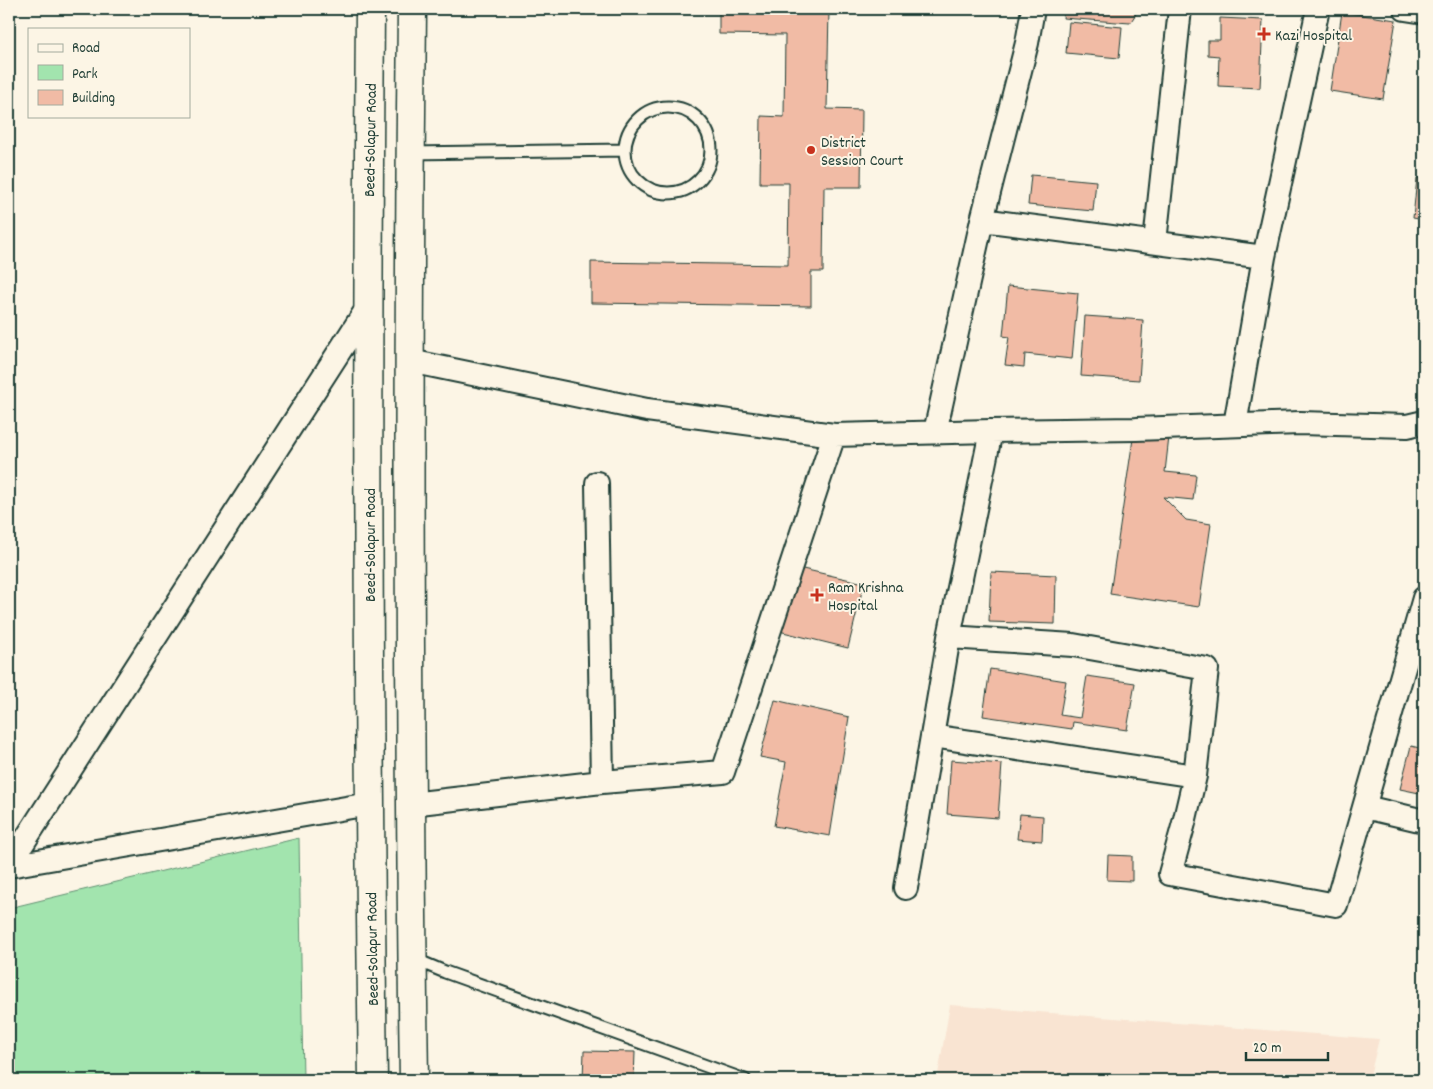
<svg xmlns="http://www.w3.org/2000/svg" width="1433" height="1089" viewBox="0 0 1433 1089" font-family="Dekko,sans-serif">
<rect width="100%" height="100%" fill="#fcf5e5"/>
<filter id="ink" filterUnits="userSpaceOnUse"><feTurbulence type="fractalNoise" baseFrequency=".02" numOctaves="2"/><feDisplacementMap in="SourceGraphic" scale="10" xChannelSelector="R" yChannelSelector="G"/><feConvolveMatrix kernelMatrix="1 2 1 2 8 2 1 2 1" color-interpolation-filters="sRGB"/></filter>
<g filter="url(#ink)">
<!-- built -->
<path fill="#f9e4d2" d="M 950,1005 L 1379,1039 L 1369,1080 L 937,1080 Z"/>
<!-- green -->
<path fill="#a2e4ae" stroke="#609071" d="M 299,838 L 303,1080 L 9,1080 L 9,908 Z"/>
<!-- building -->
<path fill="#f1bba5" stroke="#1f3d34" d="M 719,9 L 829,9 L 827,109 L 862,110 L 861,187 L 824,187 L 823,272 L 811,272 L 811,306 L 591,303 L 591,262 L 788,265 L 789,183 L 760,183 L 761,116 L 784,117 L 785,35 L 719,34 Z
M 1064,9 L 1139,9 L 1130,23 L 1063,18 Z
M 1342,12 L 1396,20 L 1383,99 L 1330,91 Z
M 1220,18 L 1263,20 L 1260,88 L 1218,86 L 1219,56 L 1208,55 L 1208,40 L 1220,40 Z
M 1069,22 L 1122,27 L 1119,58 L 1066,53 Z
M 1031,175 L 1096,181 L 1093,211 L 1028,205 Z
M 1417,178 L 1424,178 L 1424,220 L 1413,218 Z
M 1008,286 L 1078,293 L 1072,359 L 1025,354 L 1024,367 L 1005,365 L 1009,337 L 1003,336 Z
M 1085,316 L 1143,320 L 1139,380 L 1081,376 Z
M 1134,432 L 1169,437 L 1165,472 L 1196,475 L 1193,500 L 1163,497 L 1186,520 L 1211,524 L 1199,607 L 1110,594 Z
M 794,567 L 864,583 L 848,648 L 779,631 Z
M 991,572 L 1056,575 L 1055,624 L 989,622 Z
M 990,669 L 1066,681 L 1060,715 L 1080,718 L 1087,676 L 1135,683 L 1127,730 L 1073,722 L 1072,729 L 983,716 Z
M 775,700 L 849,717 L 830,836 L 774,826 L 786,762 L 760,757 Z
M 1411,746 L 1424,749 L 1424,794 L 1400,789 Z
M 951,760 L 1002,764 L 998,818 L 947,814 Z
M 1020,814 L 1043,816 L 1042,841 L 1017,839 Z
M 1108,855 L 1132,856 L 1132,881 L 1107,880 Z
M 584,1051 L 635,1052 L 634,1080 L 583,1080 Z"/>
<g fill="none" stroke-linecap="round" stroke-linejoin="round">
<defs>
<path id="lane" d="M625 150a43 43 0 1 1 86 0a43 43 0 1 1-86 0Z
M 410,153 L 625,150
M 414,959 L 445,972 L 745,1080"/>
<path id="street" d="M 1405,9 L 1424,12
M 982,220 L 1264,257
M 1155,242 L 1180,9
M 410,361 L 647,410 L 834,435 L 991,431 L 1136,429 L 1300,423 L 1407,426 L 1424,422
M 1235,425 L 1264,257 L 1318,9
M 935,432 L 982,220 L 1027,43 L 1033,9
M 597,483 L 602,782
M 949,637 L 1073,645 L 1207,669 L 1195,776 L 1184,823 L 1170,874 L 1336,905 L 1424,598
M 932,736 L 1195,776
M 411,804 L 602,782 L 723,772 L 834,435
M 1365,807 L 1424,821
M 9,865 L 368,307
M 9,866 L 369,804
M 906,888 L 949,637 L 991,431"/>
<path id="secondary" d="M 370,9 C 367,366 368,723 373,1080
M 412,9 C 408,366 409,723 414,1080"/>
</defs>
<!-- lane casing -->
<use href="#lane" stroke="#1f3d34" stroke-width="15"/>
<!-- street casing -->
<use href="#street" stroke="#1f3d34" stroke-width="26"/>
<!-- secondary casing -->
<use href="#secondary" stroke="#1f3d34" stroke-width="31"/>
<!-- lane -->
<use href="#lane" stroke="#fcf5e5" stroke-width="11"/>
<!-- street -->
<use href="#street" stroke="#fcf5e5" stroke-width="22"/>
<!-- secondary -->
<use href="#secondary" stroke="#fcf5e5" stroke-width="28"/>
</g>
</g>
<!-- markers -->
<g fill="#c8321e" stroke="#fcf5e5" stroke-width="2">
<path d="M1261.5 26.5h5v5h5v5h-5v5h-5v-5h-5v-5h5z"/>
<circle cx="811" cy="150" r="5"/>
<path d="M814.5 587.5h5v5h5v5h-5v5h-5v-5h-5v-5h5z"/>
</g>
<g text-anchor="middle" stroke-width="4" stroke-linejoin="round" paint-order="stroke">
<!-- poi labels -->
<g font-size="16" fill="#1f3d34" stroke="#fcf5e5" text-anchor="start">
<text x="1275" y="40">Kazi Hospital</text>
<text x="821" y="147">District<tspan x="821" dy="18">Session Court</tspan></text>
<text x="828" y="592">Ram Krishna<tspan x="828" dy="18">Hospital</tspan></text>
</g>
<!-- street labels -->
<g font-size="16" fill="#1f3d34" stroke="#fcf5e5">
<text transform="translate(369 140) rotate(-89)" y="6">Beed-Solapur Road</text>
<text transform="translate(369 545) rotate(-90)" y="6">Beed-Solapur Road</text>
<text transform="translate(371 949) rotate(-91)" y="6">Beed-Solapur Road</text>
</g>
</g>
<!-- margin -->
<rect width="1433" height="1089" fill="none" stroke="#fcf5e5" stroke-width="30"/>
<rect x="15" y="15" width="1403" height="1059" fill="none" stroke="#1f3d34" stroke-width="2" filter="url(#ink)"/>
<!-- legend -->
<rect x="28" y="28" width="162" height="90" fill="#fcf5e5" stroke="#a4ab9e"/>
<rect x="38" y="44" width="25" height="8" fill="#fcf5e5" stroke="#a4ab9e"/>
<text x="72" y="52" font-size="15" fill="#1f3d34">Road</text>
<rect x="38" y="65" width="25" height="15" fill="#a2e4ae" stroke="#a4ab9e"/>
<text x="72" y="78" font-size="15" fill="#1f3d34">Park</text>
<rect x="38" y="90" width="25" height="15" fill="#f1bba5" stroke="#a4ab9e"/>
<text x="72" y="102" font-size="15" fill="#1f3d34">Building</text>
<!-- scale -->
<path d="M1246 1052v8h82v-8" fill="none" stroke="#1f3d34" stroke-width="2.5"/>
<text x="1253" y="1052" font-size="15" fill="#1f3d34" stroke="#fcf5e5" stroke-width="4" paint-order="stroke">20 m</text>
</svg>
